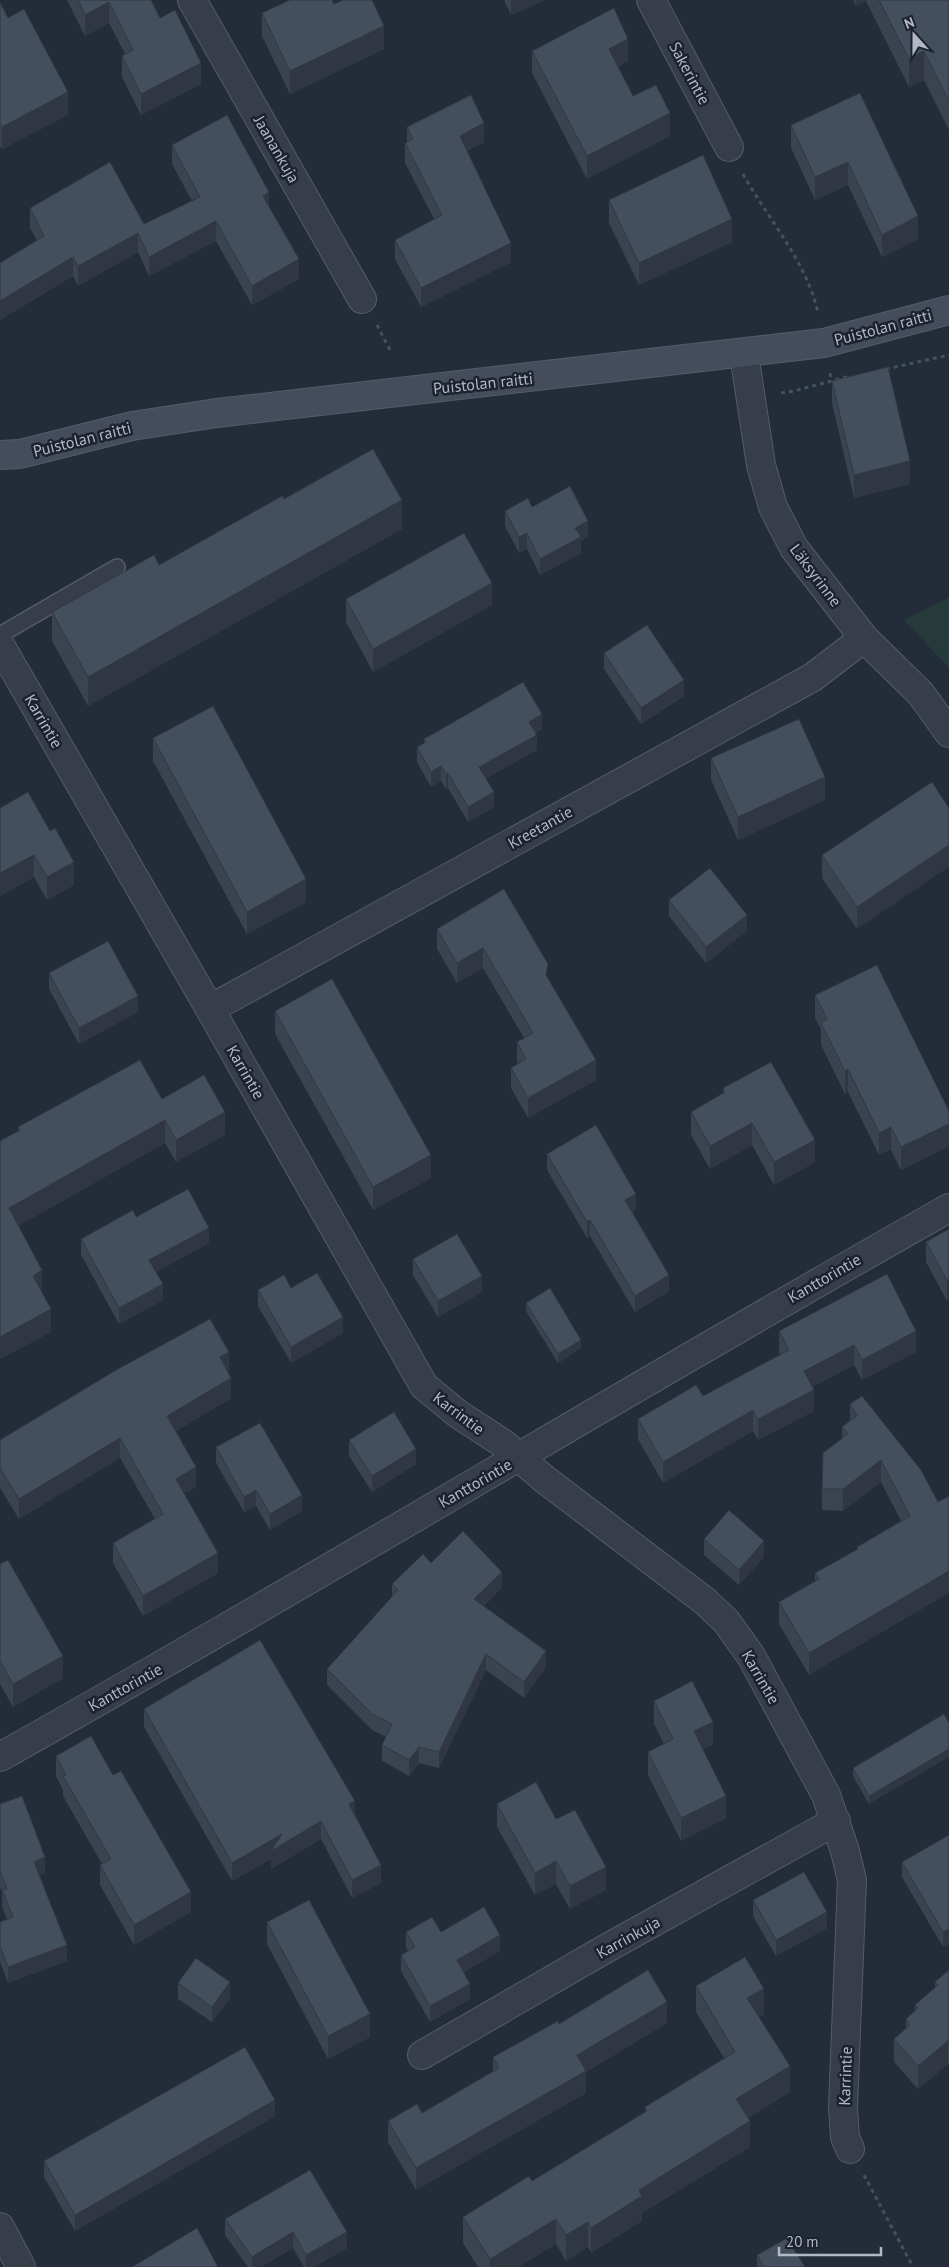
<svg xmlns="http://www.w3.org/2000/svg" width="949" height="2267" viewBox="0 0 949 2267" font-family="'PT Sans',sans-serif">
<rect width="100%" height="100%" fill="#232c39"/>
<!-- green -->
<path fill="#26393b" d="M 949,597 L 949,668 L 904,620 Z"/>
<g fill="none" stroke-linecap="round" stroke-linejoin="round">
<defs>
<path id="service" d="M 0,635 L 117,567"/>
<path id="minor" d="M 192,0 L 362,299
M 651,0 L 729,147
M 744,354 L 761,465 L 773,507 L 794,548 L 864,638 L 921,694 L 949,733
M 0,645 L 210,1009 L 424,1386 L 458,1414 L 504,1444 L 543,1478 L 706,1602 L 726,1621 L 751,1656 L 826,1795 L 845,1851 L 852,1880 L 843,2107 L 845,2137 L 850,2149
M 210,1009 L 813,677 L 864,638
M 0,1757 C 319,1578 631,1387 949,1208
M 422,2055 L 607,1948 L 836,1821
M 0,2227 L 21,2267"/>
<path id="secondary" d="M 0,455 L 20,454 L 132,426 L 217,413 L 824,343 L 949,310"/>
</defs>
<!-- service casing -->
<use href="#service" stroke="#555c67" stroke-width="18"/>
<!-- minor casing -->
<use href="#minor" stroke="#555c67" stroke-width="30"/>
<!-- secondary casing -->
<use href="#secondary" stroke="#555c67" stroke-width="30"/>
<!-- path -->
<path stroke="#435457" stroke-width="3" stroke-dasharray="4 4" stroke-linecap="butt" d="M 743,174 C 768,219 807,262 818,313
M 377,325 L 390,350
M 886,369 L 949,355
M 830,373 L 831,380
M 781,393 L 794,391 L 850,376
M 864,2175 L 913,2267"/>
<!-- service -->
<use href="#service" stroke="#373e4a" stroke-width="15"/>
<!-- minor -->
<use href="#minor" stroke="#373e4a" stroke-width="28"/>
<!-- secondary -->
<use href="#secondary" stroke="#454d5c" stroke-width="28"/>
</g>
<!-- wall -->
<path fill="#3a4451" d="M 67,0 L 151,0 L 160,18 L 201,84 L 141,115 L 122,77 L 122,56 L 125,54 L 109,23 L 85,36 Z
M 504,0 L 545,0 L 511,15 Z
M 853,0 L 949,0 L 949,130 L 924,80 L 909,87 L 866,1 L 856,6 Z
M 0,2 L 8,18 L 68,115 L 2,149 L 0,146 Z
M 334,4 L 384,49 L 290,94 L 262,36 L 262,13 Z
M 532,51 L 628,61 L 618,67 L 633,96 L 670,136 L 587,179 L 532,73 Z
M 860,93 L 918,239 L 882,257 L 848,185 L 815,200 L 791,148 L 791,125 Z
M 407,127 L 484,142 L 467,151 L 511,262 L 421,307 L 395,259 L 395,240 L 434,219 L 405,163 L 405,143 L 407,142 Z
M 172,145 L 269,207 L 299,279 L 252,305 L 216,241 L 149,276 L 138,252 L 78,286 L 73,276 L 0,320 L 0,263 L 37,241 L 30,228 L 30,208 L 144,224 L 192,201 L 172,164 Z
M 609,200 L 732,242 L 639,285 L 609,223 Z
M 832,381 L 910,484 L 854,498 L 832,403 Z
M 284,499 L 402,529 L 88,706 L 52,641 L 52,612 L 159,565 Z
M 532,507 L 588,537 L 581,541 L 581,553 L 540,575 L 527,549 L 519,553 L 505,526 L 505,511 Z
M 346,599 L 492,605 L 373,672 L 346,622 Z
M 604,653 L 684,696 L 641,724 L 604,669 Z
M 542,729 L 536,733 L 537,750 L 486,778 L 494,807 L 468,822 L 448,788 L 446,789 L 441,781 L 431,787 L 417,762 L 417,747 L 424,743 L 424,739 Z
M 153,738 L 306,902 L 247,934 L 153,761 Z
M 711,758 L 825,800 L 738,840 L 711,780 Z
M 932,782 L 857,929 L 822,878 L 822,855 Z
M 0,808 L 74,885 L 47,900 L 34,877 L 0,896 Z
M 504,889 L 548,978 L 596,1080 L 528,1118 L 511,1088 L 511,1068 L 518,1064 L 517,1062 L 517,1042 L 524,1038 L 483,968 L 457,983 L 437,949 L 437,929 Z
M 669,900 L 747,931 L 706,963 L 669,916 Z
M 49,973 L 138,1012 L 79,1044 L 49,989 Z
M 815,995 L 949,1111 L 949,1146 L 901,1170 L 891,1150 L 879,1155 L 848,1092 L 845,1094 L 821,1045 L 821,1029 L 815,1018 Z
M 275,1011 L 431,1178 L 373,1210 L 275,1034 Z
M 723,1088 L 815,1162 L 774,1185 L 752,1145 L 710,1169 L 691,1135 L 691,1112 L 723,1094 Z
M 162,1099 L 225,1135 L 176,1162 L 165,1143 L 18,1226 L 42,1292 L 51,1332 L 0,1359 L 0,1141 L 18,1131 L 18,1127 Z
M 547,1154 L 636,1209 L 632,1212 L 669,1291 L 635,1312 L 590,1236 L 587,1238 L 547,1170 Z
M 136,1217 L 209,1243 L 156,1272 L 163,1300 L 119,1324 L 81,1255 L 81,1239 Z
M 949,1229 L 947,1301 L 926,1262 L 926,1242 Z
M 413,1259 L 482,1292 L 438,1317 L 413,1275 Z
M 291,1288 L 343,1333 L 291,1363 L 258,1306 L 258,1290 Z
M 526,1303 L 581,1348 L 558,1363 L 526,1311 Z
M 779,1331 L 916,1352 L 862,1380 L 854,1365 L 812,1387 L 814,1411 L 758,1440 L 753,1431 L 663,1483 L 638,1439 L 638,1419 L 703,1396 L 780,1355 L 779,1351 Z
M 228,1372 L 231,1398 L 176,1431 L 196,1487 L 184,1494 L 218,1573 L 143,1616 L 113,1563 L 113,1543 L 155,1519 L 120,1458 L 19,1519 L 0,1488 L 0,1440 L 229,1372 Z
M 850,1404 L 938,1502 L 809,1675 L 779,1624 L 779,1602 L 815,1582 L 815,1573 L 857,1550 L 857,1547 L 901,1521 L 881,1482 L 843,1511 L 822,1510 L 822,1489 L 842,1439 L 842,1427 L 850,1420 Z
M 349,1440 L 416,1464 L 372,1492 L 349,1456 Z
M 216,1447 L 302,1511 L 270,1530 L 256,1506 L 244,1512 L 216,1463 Z
M 704,1539 L 764,1557 L 739,1585 L 704,1555 Z
M 431,1563 L 502,1587 L 484,1606 L 546,1667 L 524,1698 L 486,1670 L 439,1768 L 419,1763 L 409,1776 L 382,1761 L 382,1745 L 386,1737 L 372,1730 L 327,1685 L 327,1669 L 392,1597 L 392,1584 Z
M 0,1564 L 63,1678 L 13,1707 L 0,1684 Z
M 654,1701 L 713,1745 L 703,1749 L 726,1818 L 681,1841 L 648,1775 L 648,1752 L 664,1744 L 654,1724 Z
M 144,1709 L 355,1814 L 381,1883 L 352,1898 L 321,1839 L 271,1869 L 271,1859 L 232,1881 L 144,1727 Z
M 949,1723 L 869,1804 L 853,1776 L 853,1768 Z
M 56,1756 L 191,1912 L 134,1945 L 100,1885 L 100,1865 L 102,1864 L 63,1796 L 63,1790 L 56,1776 Z
M 0,1804 L 45,1873 L 40,1875 L 67,1961 L 8,1983 L 0,1962 L 0,1922 L 7,1919 L 2,1906 L 2,1893 L 0,1887 Z
M 497,1804 L 556,1819 L 606,1890 L 570,1909 L 556,1884 L 535,1895 L 497,1827 Z
M 949,1835 L 949,1944 L 943,1947 L 902,1877 L 902,1862 Z
M 753,1900 L 827,1928 L 776,1956 L 753,1916 Z
M 267,1922 L 370,2037 L 328,2059 L 267,1944 Z
M 406,1932 L 441,1932 L 500,1951 L 464,1972 L 470,1999 L 430,2022 L 401,1971 L 401,1955 L 408,1951 L 406,1947 Z
M 949,1970 L 949,2065 L 948,2064 L 918,2089 L 894,2062 L 894,2039 L 906,2029 L 906,2019 L 915,2011 L 915,2005 L 935,1988 L 935,1982 Z
M 178,1983 L 230,1998 L 212,2022 L 178,1999 Z
M 696,1986 L 764,2014 L 759,2017 L 790,2092 L 748,2118 L 750,2147 L 642,2213 L 642,2221 L 591,2253 L 588,2247 L 566,2261 L 556,2244 L 519,2267 L 478,2267 L 463,2243 L 463,2217 L 532,2181 L 645,2112 L 645,2107 L 724,2058 L 696,2012 Z
M 667,2023 L 586,2072 L 586,2093 L 416,2190 L 388,2142 L 388,2121 L 422,2113 L 493,2071 L 493,2057 L 559,2024 Z
M 275,2116 L 75,2231 L 44,2177 L 44,2161 Z
M 225,2219 L 347,2232 L 347,2248 L 314,2267 L 304,2267 L 293,2248 L 261,2267 L 248,2267 L 225,2235 Z
M 757,2255 L 805,2267 L 757,2267 Z"/>
<!-- shaded-wall -->
<path fill="#303742" d="M 511,0 L 545,0 L 511,15 Z
M 856,0 L 866,0 L 866,1 L 856,6 Z
M 109,2 L 109,23 L 85,36 L 85,15 Z
M 384,26 L 384,49 L 290,94 L 290,71 Z
M 628,39 L 628,61 L 609,71 L 609,49 Z
M 924,51 L 924,80 L 909,87 L 909,59 Z
M 201,63 L 201,84 L 141,115 L 141,94 Z
M 68,92 L 68,115 L 2,149 L 2,127 Z
M 670,113 L 670,136 L 587,179 L 587,156 Z
M 484,123 L 484,142 L 460,155 L 460,136 Z
M 848,162 L 848,185 L 815,200 L 815,177 Z
M 269,192 L 269,212 L 263,196 Z
M 918,216 L 918,239 L 882,257 L 882,235 Z
M 732,219 L 732,242 L 639,285 L 639,263 Z
M 216,221 L 216,241 L 149,276 L 149,257 Z
M 138,233 L 138,252 L 78,286 L 78,266 Z
M 511,243 L 511,262 L 421,307 L 421,288 Z
M 73,257 L 73,276 L 0,320 L 0,301 Z
M 299,259 L 299,279 L 252,305 L 252,286 Z
M 910,461 L 910,484 L 854,498 L 854,475 Z
M 402,500 L 402,529 L 88,706 L 88,677 Z
M 588,521 L 588,537 L 581,541 L 581,553 L 540,575 L 540,559 L 575,528 Z
M 527,533 L 527,549 L 519,553 L 519,537 Z
M 492,583 L 492,605 L 373,672 L 373,649 Z
M 684,680 L 684,696 L 641,724 L 641,708 Z
M 542,714 L 542,729 L 529,737 L 529,722 Z
M 537,735 L 537,750 L 479,782 L 479,767 Z
M 441,766 L 441,781 L 431,787 L 431,772 Z
M 448,773 L 448,788 L 446,789 L 446,774 Z
M 825,777 L 825,800 L 738,840 L 738,817 Z
M 494,792 L 494,807 L 468,822 L 468,807 Z
M 949,845 L 949,867 L 857,929 L 857,907 Z
M 34,855 L 34,877 L 0,896 L 0,873 Z
M 74,862 L 74,885 L 47,900 L 47,877 Z
M 306,879 L 306,902 L 247,934 L 247,912 Z
M 747,915 L 747,931 L 706,963 L 706,947 Z
M 483,948 L 483,968 L 457,983 L 457,963 Z
M 138,996 L 138,1012 L 79,1044 L 79,1028 Z
M 596,1060 L 596,1080 L 528,1118 L 528,1098 Z
M 848,1069 L 848,1092 L 845,1094 L 845,1071 Z
M 225,1112 L 225,1135 L 176,1162 L 176,1140 Z
M 165,1120 L 165,1143 L 9,1231 L 9,1208 Z
M 752,1123 L 752,1145 L 710,1169 L 710,1146 Z
M 949,1124 L 949,1146 L 901,1170 L 901,1147 Z
M 891,1127 L 891,1150 L 879,1155 L 879,1133 Z
M 815,1140 L 815,1162 L 774,1185 L 774,1162 Z
M 431,1155 L 431,1178 L 373,1210 L 373,1187 Z
M 636,1194 L 636,1209 L 625,1216 L 625,1200 Z
M 590,1220 L 590,1236 L 587,1238 L 587,1222 Z
M 209,1228 L 209,1243 L 149,1276 L 149,1260 Z
M 42,1270 L 42,1293 L 33,1276 Z
M 669,1275 L 669,1291 L 635,1312 L 635,1296 Z
M 482,1276 L 482,1292 L 438,1317 L 438,1301 Z
M 949,1279 L 949,1300 L 947,1301 L 947,1280 Z
M 163,1284 L 163,1300 L 119,1324 L 119,1308 Z
M 51,1309 L 51,1332 L 0,1359 L 0,1337 Z
M 343,1317 L 343,1333 L 291,1363 L 291,1347 Z
M 916,1331 L 916,1352 L 862,1380 L 862,1360 Z
M 581,1340 L 581,1348 L 558,1363 L 558,1354 Z
M 854,1345 L 854,1365 L 804,1391 L 804,1371 Z
M 229,1352 L 229,1372 L 220,1377 L 220,1357 Z
M 231,1378 L 231,1398 L 167,1436 L 167,1416 Z
M 814,1390 L 814,1411 L 758,1440 L 758,1419 Z
M 753,1410 L 753,1431 L 663,1483 L 663,1462 Z
M 120,1438 L 120,1458 L 19,1519 L 19,1499 Z
M 416,1449 L 416,1464 L 372,1492 L 372,1476 Z
M 881,1460 L 881,1482 L 843,1511 L 843,1489 Z
M 196,1467 L 196,1487 L 176,1499 L 176,1479 Z
M 256,1490 L 256,1506 L 244,1512 L 244,1497 Z
M 302,1495 L 302,1511 L 270,1530 L 270,1514 Z
M 764,1541 L 764,1557 L 739,1585 L 739,1570 Z
M 218,1553 L 218,1573 L 143,1616 L 143,1596 Z
M 949,1571 L 949,1593 L 809,1675 L 809,1653 Z
M 502,1572 L 502,1587 L 474,1615 L 474,1599 Z
M 546,1651 L 546,1667 L 524,1698 L 524,1682 Z
M 486,1654 L 486,1670 L 439,1768 L 439,1752 Z
M 63,1656 L 63,1678 L 13,1707 L 13,1684 Z
M 713,1722 L 713,1745 L 694,1754 L 694,1731 Z
M 419,1747 L 419,1763 L 409,1776 L 409,1760 Z
M 949,1749 L 949,1757 L 869,1804 L 869,1796 Z
M 726,1796 L 726,1818 L 681,1841 L 681,1818 Z
M 355,1801 L 355,1819 L 349,1804 Z
M 321,1821 L 321,1839 L 271,1869 L 271,1859 L 232,1881 L 232,1863 L 282,1834 Z
M 45,1857 L 45,1873 L 34,1877 L 34,1862 Z
M 556,1861 L 556,1884 L 535,1895 L 535,1873 Z
M 381,1865 L 381,1883 L 352,1898 L 352,1880 Z
M 606,1867 L 606,1890 L 570,1909 L 570,1886 Z
M 191,1892 L 191,1912 L 134,1945 L 134,1925 Z
M 827,1912 L 827,1928 L 776,1956 L 776,1940 Z
M 949,1929 L 949,1944 L 943,1947 L 943,1932 Z
M 500,1935 L 500,1951 L 457,1976 L 457,1960 Z
M 67,1945 L 67,1961 L 8,1983 L 8,1967 Z
M 230,1982 L 230,1998 L 212,2022 L 212,2007 Z
M 470,1984 L 470,1999 L 430,2022 L 430,2006 Z
M 764,1989 L 764,2014 L 747,2024 L 747,1998 Z
M 667,2002 L 667,2023 L 586,2072 L 586,2093 L 416,2190 L 416,2168 L 577,2055 Z
M 370,2014 L 370,2037 L 328,2059 L 328,2036 Z
M 948,2041 L 948,2064 L 918,2089 L 918,2066 Z
M 790,2066 L 790,2092 L 736,2125 L 736,2099 Z
M 275,2100 L 275,2116 L 75,2231 L 75,2215 Z
M 750,2121 L 750,2147 L 642,2213 L 642,2221 L 591,2253 L 591,2228 L 639,2190 Z
M 556,2219 L 556,2244 L 519,2267 L 490,2267 L 490,2259 Z
M 588,2222 L 588,2247 L 566,2261 L 566,2235 Z
M 293,2232 L 293,2248 L 261,2267 L 252,2267 L 252,2257 Z
M 347,2232 L 347,2248 L 314,2267 L 306,2267 L 306,2255 Z"/>
<!-- building -->
<path fill="#444f5e" stroke="#303742" d="M 78,0 L 151,0 L 160,18 L 175,10 L 201,63 L 141,94 L 122,56 L 133,50 L 109,2 L 85,15 Z
M 290,0 L 332,0 L 334,4 L 343,0 L 372,0 L 384,26 L 290,71 L 262,13 Z
M 879,0 L 949,0 L 949,101 L 924,51 L 909,59 Z
M 0,2 L 8,18 L 24,9 L 68,92 L 2,127 L 0,124 Z
M 614,8 L 628,39 L 609,49 L 633,96 L 656,85 L 670,113 L 587,156 L 532,51 Z
M 860,93 L 918,216 L 882,235 L 848,162 L 815,177 L 791,125 Z
M 471,95 L 484,123 L 460,136 L 511,243 L 421,288 L 395,240 L 442,215 L 405,143 L 413,139 L 407,127 Z
M 227,115 L 269,192 L 263,196 L 299,259 L 252,286 L 216,221 L 149,257 L 138,233 L 78,266 L 73,257 L 0,301 L 0,263 L 44,236 L 30,208 L 110,162 L 144,224 L 200,197 L 172,145 Z
M 703,155 L 732,219 L 639,263 L 609,200 Z
M 888,367 L 910,461 L 854,475 L 832,381 Z
M 373,449 L 402,500 L 88,677 L 52,612 L 154,555 L 159,565 L 282,496 L 284,499 Z
M 570,486 L 588,521 L 575,528 L 581,537 L 540,559 L 527,533 L 519,537 L 505,511 L 528,498 L 532,507 Z
M 464,533 L 492,583 L 373,649 L 346,599 Z
M 647,625 L 684,680 L 641,708 L 604,653 Z
M 523,682 L 542,714 L 529,722 L 537,735 L 479,767 L 494,792 L 468,807 L 448,773 L 446,774 L 441,766 L 431,772 L 417,747 L 426,742 L 424,739 Z
M 213,706 L 306,879 L 247,912 L 153,738 Z
M 799,719 L 825,777 L 738,817 L 711,758 Z
M 932,782 L 949,808 L 949,845 L 857,907 L 822,855 Z
M 28,792 L 50,831 L 55,828 L 74,862 L 47,877 L 34,855 L 0,873 L 0,808 Z
M 710,868 L 747,915 L 706,947 L 669,900 Z
M 504,889 L 548,964 L 546,975 L 596,1060 L 528,1098 L 511,1068 L 526,1059 L 517,1042 L 533,1033 L 483,948 L 457,963 L 437,929 Z
M 108,941 L 138,996 L 79,1028 L 49,973 Z
M 877,965 L 949,1111 L 949,1124 L 901,1147 L 891,1127 L 879,1133 L 848,1069 L 845,1071 L 821,1023 L 827,1019 L 815,995 Z
M 332,979 L 431,1155 L 373,1187 L 275,1011 Z
M 140,1060 L 162,1099 L 204,1075 L 225,1112 L 176,1140 L 165,1120 L 9,1208 L 42,1270 L 33,1276 L 51,1309 L 0,1337 L 0,1141 L 20,1130 L 18,1127 Z
M 771,1062 L 815,1140 L 774,1162 L 752,1123 L 710,1146 L 691,1112 L 725,1092 L 723,1088 Z
M 596,1125 L 636,1194 L 625,1200 L 669,1275 L 635,1296 L 590,1220 L 587,1222 L 547,1154 Z
M 188,1189 L 209,1228 L 149,1260 L 163,1284 L 119,1308 L 81,1239 L 133,1210 L 136,1217 Z
M 949,1229 L 949,1279 L 947,1280 L 926,1242 Z
M 457,1234 L 482,1276 L 438,1301 L 413,1259 Z
M 317,1273 L 343,1317 L 291,1347 L 258,1290 L 284,1275 L 291,1288 Z
M 887,1274 L 916,1331 L 862,1360 L 854,1345 L 804,1371 L 814,1390 L 758,1419 L 753,1410 L 663,1462 L 638,1419 L 696,1385 L 703,1396 L 789,1350 L 779,1331 Z
M 550,1288 L 581,1340 L 558,1354 L 526,1303 Z
M 210,1319 L 229,1352 L 220,1357 L 231,1378 L 167,1416 L 196,1467 L 176,1479 L 218,1553 L 143,1596 L 113,1543 L 163,1514 L 120,1438 L 19,1499 L 0,1468 L 0,1440 L 116,1370 Z
M 862,1396 L 921,1470 L 938,1502 L 949,1496 L 949,1571 L 809,1653 L 779,1602 L 819,1579 L 815,1573 L 858,1549 L 857,1547 L 910,1516 L 881,1460 L 843,1489 L 822,1489 L 823,1453 L 848,1434 L 842,1427 L 857,1416 L 850,1404 Z
M 394,1412 L 416,1449 L 372,1476 L 349,1440 Z
M 260,1423 L 302,1495 L 270,1514 L 256,1490 L 244,1497 L 216,1447 Z
M 729,1510 L 764,1541 L 739,1570 L 704,1539 Z
M 463,1531 L 502,1572 L 474,1599 L 546,1651 L 524,1682 L 486,1654 L 439,1752 L 419,1747 L 409,1760 L 382,1745 L 392,1724 L 372,1714 L 327,1669 L 398,1590 L 392,1584 L 423,1554 L 431,1563 Z
M 8,1560 L 63,1656 L 13,1684 L 0,1661 L 0,1564 Z
M 260,1640 L 355,1801 L 349,1804 L 381,1865 L 352,1880 L 321,1821 L 271,1851 L 282,1834 L 232,1863 L 144,1709 Z
M 692,1681 L 713,1722 L 694,1731 L 726,1796 L 681,1818 L 648,1752 L 673,1739 L 654,1701 Z
M 944,1714 L 949,1723 L 949,1749 L 869,1796 L 853,1768 Z
M 91,1736 L 113,1775 L 121,1771 L 191,1892 L 134,1925 L 100,1865 L 111,1859 L 63,1776 L 66,1775 L 56,1756 Z
M 536,1782 L 556,1819 L 575,1810 L 606,1867 L 570,1886 L 556,1861 L 535,1873 L 497,1804 Z
M 22,1796 L 45,1857 L 34,1862 L 67,1945 L 8,1967 L 0,1946 L 0,1922 L 13,1917 L 2,1890 L 7,1889 L 0,1871 L 0,1804 Z
M 949,1835 L 949,1929 L 943,1932 L 902,1862 Z
M 804,1872 L 827,1912 L 776,1940 L 753,1900 Z
M 309,1900 L 370,2014 L 328,2036 L 267,1922 Z
M 484,1907 L 500,1935 L 457,1960 L 470,1984 L 430,2006 L 401,1955 L 415,1947 L 406,1932 L 432,1917 L 441,1932 Z
M 745,1957 L 764,1989 L 747,1998 L 790,2066 L 736,2099 L 750,2121 L 639,2190 L 642,2196 L 591,2228 L 588,2222 L 566,2235 L 556,2219 L 490,2259 L 463,2217 L 529,2176 L 532,2181 L 647,2111 L 645,2107 L 735,2052 L 696,1986 Z
M 196,1958 L 230,1982 L 212,2007 L 178,1983 Z
M 648,1970 L 667,2002 L 577,2055 L 586,2071 L 416,2168 L 388,2121 L 417,2104 L 422,2113 L 499,2068 L 493,2057 L 558,2021 L 559,2024 Z
M 949,1970 L 949,2042 L 948,2041 L 918,2066 L 894,2039 L 910,2025 L 906,2019 L 918,2008 L 915,2005 L 938,1985 L 935,1982 Z
M 245,2047 L 275,2100 L 75,2215 L 44,2161 Z
M 310,2170 L 347,2232 L 306,2255 L 293,2232 L 252,2257 L 225,2219 Z
M 197,2228 L 218,2267 L 132,2267 Z
M 787,2238 L 805,2267 L 764,2267 L 757,2255 Z"/>
<g text-anchor="middle" stroke-width="5" stroke-linejoin="round" paint-order="stroke">
<!-- street labels -->
<g font-size="16" fill="#b2b9c5" stroke="#1c232e">
<text transform="translate(690 73) rotate(62)" y="6">Sakerintie</text>
<text transform="translate(277 149) rotate(60)" y="6">Jaanankuja</text>
<text transform="translate(883 327) rotate(-15)" y="6">Puistolan raitti</text>
<text transform="translate(483 383) rotate(-6)" y="6">Puistolan raitti</text>
<text transform="translate(82 439) rotate(-14)" y="6">Puistolan raitti</text>
<text transform="translate(816 575) rotate(53)" y="6">Läksyrinne</text>
<text transform="translate(44 721) rotate(60)" y="6">Karrintie</text>
<text transform="translate(540 827) rotate(-29)" y="6">Kreetantie</text>
<text transform="translate(246 1072) rotate(60)" y="6">Karrintie</text>
<text transform="translate(824 1278) rotate(-30)" y="6">Kanttorintie</text>
<text transform="translate(459 1413) rotate(37)" y="6">Karrintie</text>
<text transform="translate(475 1483) rotate(-30)" y="6">Kanttorintie</text>
<text transform="translate(761 1677) rotate(60)" y="6">Karrintie</text>
<text transform="translate(125 1687) rotate(-29)" y="6">Kanttorintie</text>
<text transform="translate(628 1937) rotate(-29)" y="6">Karrinkuja</text>
<text transform="translate(845 2076) rotate(-88)" y="6">Karrintie</text>
</g>
</g>
<!-- north arrow -->
<g transform="translate(914 35) rotate(339)" stroke="#1c232e" stroke-width="4" paint-order="stroke">
<path d="M0-4L9 19L0 12L-9 19Z" fill="#b2b9c5"/>
<text y="-8" font-size="14" font-weight="bold" text-anchor="middle" fill="#b2b9c5">N</text>
</g>
<!-- scale -->
<path d="M779 2247v8h102v-8" fill="none" stroke="#b2b9c5" stroke-width="2.5"/>
<text x="786" y="2247" font-size="15" fill="#b2b9c5" stroke="#1c232e" stroke-width="4" paint-order="stroke">20 m</text>
</svg>
